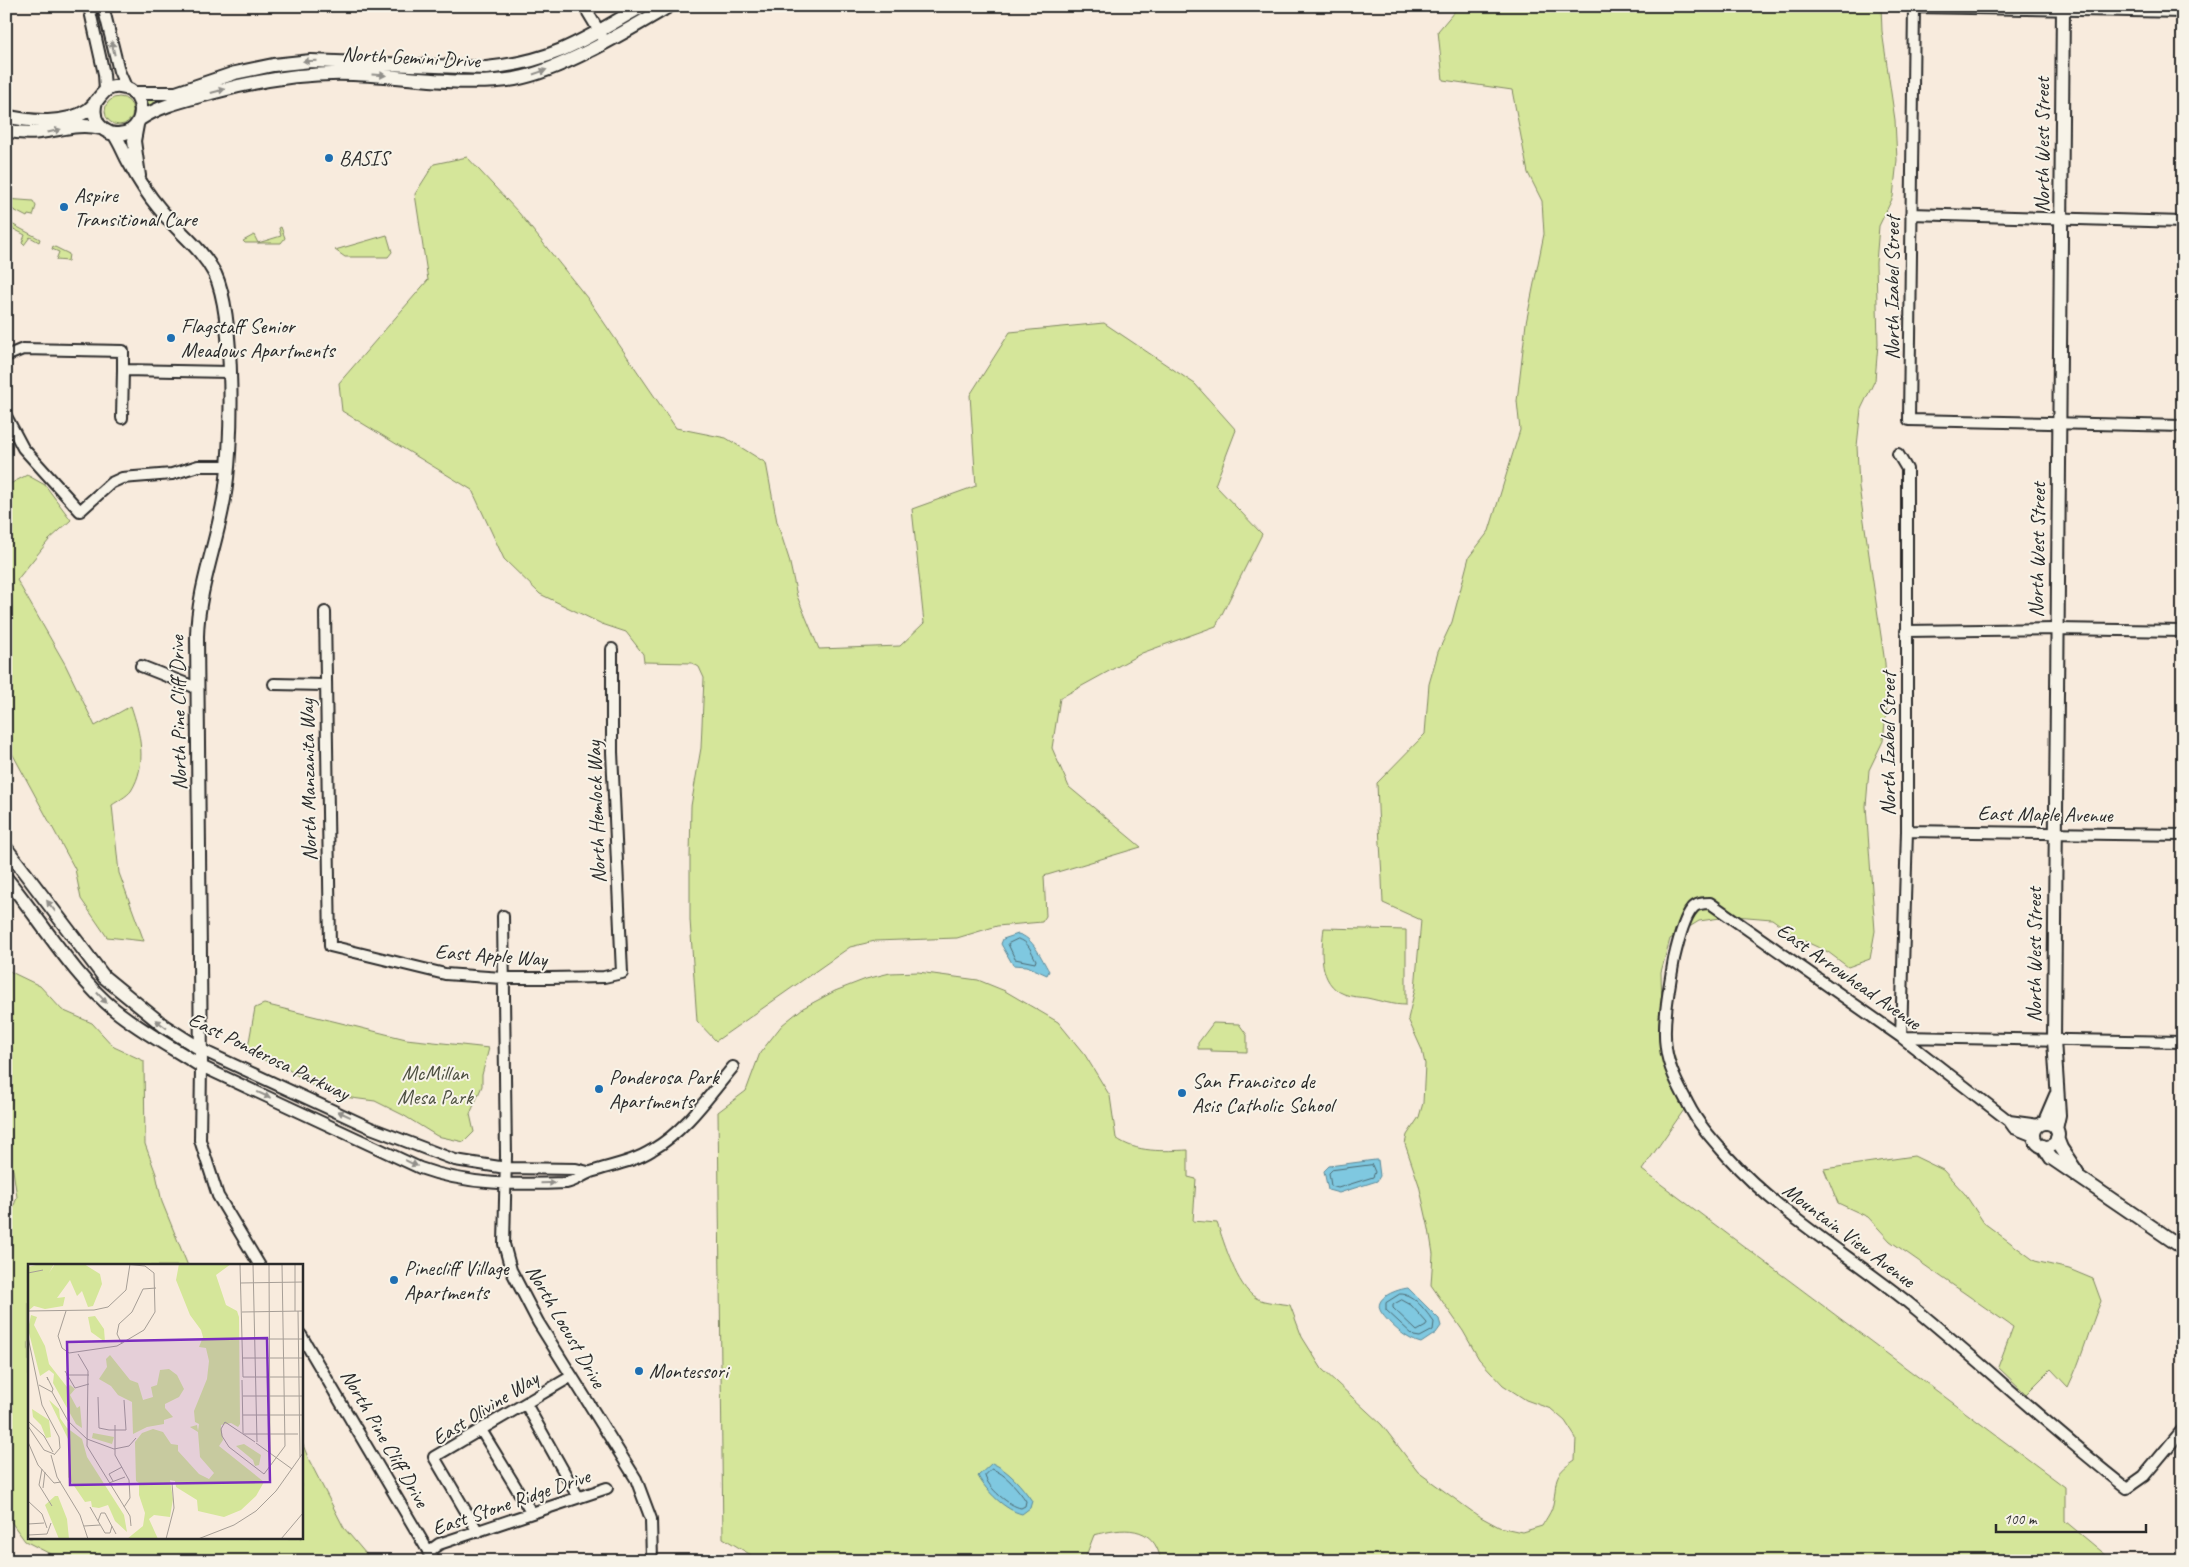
<svg xmlns="http://www.w3.org/2000/svg" width="2189" height="1567" viewBox="0 0 2189 1567" font-family="Caveat,sans-serif">
<rect width="100%" height="100%" fill="#f8ebdd"/>
<filter id="ink" filterUnits="userSpaceOnUse"><feTurbulence type="fractalNoise" baseFrequency=".02" numOctaves="2"/><feDisplacementMap in="SourceGraphic" scale="10" xChannelSelector="R" yChannelSelector="G"/><feConvolveMatrix kernelMatrix="1 2 1 2 8 2 1 2 1" color-interpolation-filters="sRGB"/></filter>
<g filter="url(#ink)">
<!-- green -->
<path fill="#d5e69a" stroke="#808862" d="M 370,6 L 411,6 L 411,9 L 376,11 Z
M 1459,6 L 1881,6 L 1882,31 L 1895,120 L 1897,160 L 1893,197 L 1879,226 L 1876,263 L 1878,344 L 1875,380 L 1861,409 L 1857,446 L 1859,487 L 1885,663 L 1887,704 L 1883,741 L 1869,770 L 1866,806 L 1875,931 L 1870,959 L 1848,967 L 1828,952 L 1798,938 L 1772,919 L 1735,916 L 1699,921 L 1670,939 L 1661,972 L 1662,1012 L 1688,1104 L 1642,1170 L 2065,1487 L 2065,1521 L 2113,1561 L 1161,1561 C 1154,1523 1122,1528 1094,1535 L 1084,1561 L 761,1561 L 723,1538 L 718,1112 L 746,1091 L 760,1053 L 782,1025 L 803,1008 L 835,991 L 866,979 L 890,973 L 918,972 L 978,980 L 1005,991 L 1058,1022 L 1085,1055 L 1110,1096 L 1116,1138 C 1136,1153 1164,1151 1188,1150 L 1188,1177 L 1196,1179 L 1193,1221 L 1217,1223 C 1225,1244 1236,1286 1256,1298 C 1265,1303 1280,1303 1290,1305 L 1302,1337 L 1322,1369 L 1382,1425 L 1418,1472 L 1477,1515 L 1499,1527 L 1522,1532 L 1542,1526 C 1546,1519 1552,1511 1553,1504 C 1558,1480 1551,1476 1575,1460 L 1576,1438 L 1565,1421 L 1551,1409 L 1526,1400 L 1503,1385 L 1479,1359 L 1463,1331 L 1431,1285 L 1433,1254 L 1429,1229 L 1419,1185 L 1405,1144 L 1407,1135 L 1419,1117 L 1423,1103 L 1425,1064 L 1422,1050 L 1408,1019 L 1415,989 L 1421,920 L 1383,903 C 1382,863 1378,823 1377,783 L 1425,734 L 1429,684 L 1438,652 L 1452,622 L 1469,557 L 1489,531 L 1520,430 L 1517,401 L 1526,323 L 1544,234 L 1542,201 L 1528,173 L 1512,90 L 1443,80 L 1438,31 Z
M 297,69 L 148,108 L 144,99 L 249,73 Z
M105 111a14 14 0 1 1 28 0a14 14 0 1 1-28 0Z
M 467,157 L 519,213 L 588,299 L 676,428 L 726,438 L 766,463 L 777,522 L 789,559 L 797,596 L 819,649 L 900,646 L 924,623 L 912,509 L 976,486 L 970,395 L 1010,332 L 1104,323 L 1195,384 L 1236,430 L 1215,485 L 1262,534 L 1216,626 L 1142,653 L 1060,698 L 1052,748 L 1069,787 L 1141,847 L 1044,876 L 1046,916 L 1042,922 L 997,926 L 957,938 L 875,941 L 850,947 L 716,1041 L 697,1021 L 690,920 L 690,857 L 691,806 L 701,748 L 704,678 L 699,667 L 692,663 L 644,662 L 643,654 L 626,632 L 602,624 L 540,594 L 504,559 L 472,490 L 342,411 L 339,383 L 428,280 L 415,194 L 434,164 Z
M 6,199 L 33,201 L 36,206 L 33,216 L 28,215 L 27,217 L 6,206 Z
M 6,221 L 40,239 L 39,242 L 30,237 L 24,245 L 22,243 L 25,235 L 6,225 Z
M 281,227 L 285,238 L 281,243 L 245,243 L 243,241 L 254,235 L 258,243 L 281,236 L 279,228 Z
M 387,235 L 392,252 L 388,257 L 345,257 L 335,250 Z
M 53,246 L 69,254 L 68,261 L 56,260 L 59,252 L 52,249 Z
M 27,475 L 45,485 L 71,520 L 49,540 L 17,580 L 65,664 L 95,726 L 131,706 C 140,733 148,764 131,791 C 127,796 118,801 112,805 L 119,873 L 144,941 L 107,937 L 81,899 L 75,869 L 6,742 L 6,486 Z
M 1324,928 L 1406,930 L 1406,1005 C 1393,1005 1381,1001 1367,998 C 1360,997 1351,997 1344,994 C 1318,984 1321,950 1324,928 Z
M 6,967 L 11,972 L 40,986 L 62,1010 L 92,1023 L 114,1047 L 144,1061 L 145,1144 L 156,1174 L 162,1202 L 188,1266 L 29,1266 L 29,1538 L 301,1538 L 301,1440 L 309,1460 L 344,1528 L 372,1561 L 64,1561 L 25,1541 L 6,1515 L 6,1227 L 17,1197 L 13,1170 L 6,1161 Z
M 264,1004 L 406,1039 L 489,1048 L 482,1075 L 482,1086 L 470,1114 L 474,1132 L 464,1142 L 437,1136 L 403,1115 L 375,1101 L 336,1096 L 318,1089 L 289,1070 L 247,1053 L 255,1008 Z
M 1213,1023 L 1239,1024 L 1247,1035 L 1247,1052 L 1211,1051 L 1211,1049 L 1198,1049 L 1198,1043 Z
M 1914,1156 L 1943,1170 L 1965,1194 L 1984,1223 L 2035,1261 L 2069,1269 L 2093,1279 L 2101,1301 C 2089,1329 2082,1359 2068,1387 L 2051,1369 L 2026,1394 L 1998,1367 L 2013,1327 L 1890,1241 L 1868,1217 L 1838,1203 L 1824,1169 Z"/>
<!-- water -->
<path fill="#7fc8e0" stroke="#5d8998" d="M 1018,934 C 1033,937 1041,958 1049,971 L 1047,975 L 1027,966 L 1013,965 L 1001,944 L 1003,939 Z
M 1375,1160 L 1378,1160 L 1380,1176 L 1377,1181 L 1339,1193 L 1328,1190 L 1324,1171 L 1329,1166 Z
M 1408,1288 L 1439,1319 L 1441,1326 L 1436,1333 L 1421,1343 C 1407,1340 1389,1324 1381,1312 C 1372,1297 1399,1289 1408,1288 Z
M 992,1463 C 1008,1470 1022,1486 1032,1501 L 1030,1508 L 1022,1514 C 1005,1510 987,1492 978,1476 Z"/>
<g fill="none" stroke-linecap="round" stroke-linejoin="round">
<!-- shore -->
<path stroke="#4d6a73" stroke-width="1" d="M 1018,939 C 1029,941 1031,952 1036,960 L 1035,963 L 1015,959 L 1008,944 Z
M 1372,1165 L 1375,1172 L 1373,1177 L 1338,1188 L 1331,1186 L 1329,1173 L 1332,1170 Z
M 1400,1294 C 1414,1293 1426,1312 1434,1322 L 1433,1330 L 1420,1337 L 1414,1336 L 1386,1310 L 1386,1303 Z
M 1402,1300 L 1411,1305 L 1427,1323 L 1426,1326 L 1417,1331 L 1393,1308 L 1393,1305 Z
M 992,1469 C 1005,1473 1019,1490 1026,1501 L 1025,1506 L 1021,1508 C 1009,1506 988,1488 985,1476 Z"/>
<defs>
<path id="minor" d="M 103,6 L 119,71 L 127,89
M 584,6 L 602,36
M 1914,6 L 1909,420 L 2183,426
M 89,7 L 104,74 L 105,90
M 1914,7 L 2183,12
M 1911,214 L 2183,222
M 6,356 L 23,349 L 123,351 L 123,370 L 229,372
M 6,416 L 23,448 L 80,511 L 111,483 L 122,478 L 172,474 L 198,466 L 228,466
M 122,418 L 123,370
M 1898,454 L 1907,469 L 1907,831 L 1901,1037
M 325,612 L 330,946 L 445,974 L 502,978 L 549,978 L 604,977 L 622,973 L 612,752 L 612,649
M 1906,631 L 2056,629 L 2183,631
M 141,666 L 197,688
M 274,684 L 325,685
M 1907,831 L 2183,835
M 503,916 L 506,1156 L 504,1244 L 511,1270 L 538,1322 L 636,1479 L 651,1519 L 652,1561
M 1901,1037 L 2183,1042
M 202,1050 L 371,1128 L 455,1160 L 506,1168 L 576,1169 L 588,1172
M 2009,1121 L 2039,1125
M 2034,1136 L 2014,1128 L 2009,1121 L 1901,1037 L 1710,903 C 1704,903 1696,903 1692,909 C 1684,918 1677,946 1674,959 C 1670,983 1662,1023 1666,1048 C 1668,1067 1679,1087 1688,1104 C 1698,1124 1712,1139 1727,1156 C 1779,1214 1846,1253 1906,1301 C 1981,1362 2051,1429 2127,1488 L 2144,1476 L 2183,1429
M 260,1266 L 218,1196 L 200,1140 L 201,1066 L 420,1168 C 467,1185 517,1185 566,1183 C 577,1181 583,1174 594,1171 C 613,1165 635,1161 652,1150 C 685,1131 709,1096 733,1067
M 301,1335 L 434,1561
M 526,1404 L 578,1497
M 481,1430 L 531,1512
M 478,1532 L 434,1457 L 572,1376
M 428,1552 L 439,1544 L 607,1488"/>
<path id="tertiary" d="M 133,93 L 176,93 L 235,73 L 273,65 L 311,61 L 486,68 C 553,62 586,39 642,6
M 6,116 C 29,122 67,125 88,110 C 100,101 102,85 120,87 C 153,91 145,142 110,133 C 96,127 92,115 96,101
M 140,119 C 161,105 186,100 211,93 C 258,80 304,72 353,74 C 406,76 463,87 515,79 C 561,71 628,30 669,6
M 137,125 L 134,141 L 139,176
M 6,130 C 44,140 67,120 101,128
M 6,848 L 104,977 L 164,1026 L 202,1050
M 6,878 C 40,919 74,977 115,1010 C 141,1031 173,1048 201,1066 L 197,636 C 198,589 216,546 224,499 C 233,452 235,316 215,274 C 201,247 178,232 159,208 C 148,195 138,179 130,164 C 124,154 121,144 114,134
M 2044,1123 L 2056,1095
M2034 1135a12 12 0 1 1 24 0a12 12 0 1 1-24 0Z
M 2056,1129 L 2059,1115 L 2054,1040 L 2063,6
M 2057,1138 L 2061,1148 L 2077,1172
M 2043,1146 L 2051,1158 L 2183,1248"/>
</defs>
<!-- minor casing -->
<use href="#minor" stroke="#2b2b2b" stroke-width="14"/>
<!-- tertiary casing -->
<use href="#tertiary" stroke="#2b2b2b" stroke-width="16"/>
<!-- minor -->
<use href="#minor" stroke="#f7f3e8" stroke-width="10"/>
<!-- tertiary -->
<use href="#tertiary" stroke="#f7f3e8" stroke-width="12"/>
</g>
<!-- one-way arrows -->
<defs><path id="oneway-solid" d="M-6-.8H1V-3.2L6.5 0L1 3.2V.8H-6Z" transform="scale(1.25)"/></defs>
<g fill="#918f8a">
<use href="#oneway-solid" transform="translate(113 48) rotate(-103)"/>
<use href="#oneway-solid" transform="translate(310 61) rotate(178)"/>
<use href="#oneway-solid" transform="translate(540 72) rotate(-19)"/>
<use href="#oneway-solid" transform="translate(379 75) rotate(3)"/>
<use href="#oneway-solid" transform="translate(218 91) rotate(-15)"/>
<use href="#oneway-solid" transform="translate(54 131) rotate(-14)"/>
<use href="#oneway-solid" transform="translate(51 906) rotate(-128)"/>
<use href="#oneway-solid" transform="translate(102 998) rotate(47)"/>
<use href="#oneway-solid" transform="translate(161 1024) rotate(-143)"/>
<use href="#oneway-solid" transform="translate(264 1095) rotate(24)"/>
<use href="#oneway-solid" transform="translate(344 1114) rotate(-155)"/>
<use href="#oneway-solid" transform="translate(411 1163) rotate(26)"/>
<use href="#oneway-solid" transform="translate(548 1183) rotate(-1)"/>
</g>
</g>
<!-- markers -->
<g fill="#1f6fb2" stroke="#f7f3e8" stroke-width="2">
<circle cx="329" cy="158" r="5"/>
<circle cx="64" cy="207" r="5"/>
<circle cx="171" cy="338" r="5"/>
<circle cx="599" cy="1089" r="5"/>
<circle cx="1182" cy="1093" r="5"/>
<circle cx="394" cy="1280" r="5"/>
<circle cx="639" cy="1371" r="5"/>
</g>
<g text-anchor="middle" stroke-width="4" stroke-linejoin="round" paint-order="stroke">
<!-- street labels -->
<g font-size="21" fill="#2b2b2b" stroke="#f7f3e8">
<text transform="translate(411 57) rotate(3)" y="7">North Gemini Drive</text>
<text transform="translate(2042 145) rotate(-90)" y="7">North West Street</text>
<text transform="translate(1892 288) rotate(-90)" y="7">North Izabel Street</text>
<text transform="translate(2037 550) rotate(-89)" y="7">North West Street</text>
<text transform="translate(178 713) rotate(-91)" y="7">North Pine Cliff Drive</text>
<text transform="translate(1888 744) rotate(-90)" y="7">North Izabel Street</text>
<text transform="translate(308 780) rotate(-91)" y="7">North Manzanita Way</text>
<text transform="translate(596 812) rotate(-92)" y="7">North Hemlock Way</text>
<text transform="translate(2045 814) rotate(1)" y="7">East Maple Avenue</text>
<text transform="translate(491 955) rotate(4)" y="7">East Apple Way</text>
<text transform="translate(2034 955) rotate(-90)" y="7">North West Street</text>
<text transform="translate(1849 976) rotate(35)" y="7">East Arrowhead Avenue</text>
<text transform="translate(269 1056) rotate(26)" y="7">East Ponderosa Parkway</text>
<text transform="translate(1849 1235) rotate(37)" y="7">Mountain View Avenue</text>
<text transform="translate(566 1326) rotate(60)" y="7">North Locust Drive</text>
<text transform="translate(485 1408) rotate(-32)" y="7">East Olivine Way</text>
<text transform="translate(385 1438) rotate(60)" y="7">North Pine Cliff Drive</text>
<text transform="translate(511 1502) rotate(-19)" y="7">East Stone Ridge Drive</text>
</g>
<!-- poi labels -->
<g font-size="21" fill="#2b2b2b" stroke="#f7f3e8" text-anchor="start">
<text x="339" y="165">BASIS</text>
<text x="74" y="202">Aspire<tspan x="74" dy="24">Transitional Care</tspan></text>
<text x="181" y="333">Flagstaff Senior<tspan x="181" dy="24">Meadows Apartments</tspan></text>
<text x="609" y="1084">Ponderosa Park<tspan x="609" dy="24">Apartments</tspan></text>
<text x="1192" y="1088">San Francisco de<tspan x="1192" dy="24">Asis Catholic School</tspan></text>
<text x="404" y="1275">Pinecliff Village<tspan x="404" dy="24">Apartments</tspan></text>
<text x="649" y="1378">Montessori</text>
</g>
<!-- park labels -->
<g font-size="21" fill="#4d5041" stroke="#f7f3e8">
<text x="435" y="1080">McMillan<tspan x="435" dy="24">Mesa Park</tspan></text>
</g>
</g>
<!-- overview -->
<g transform="translate(28 1264)">
<rect width="275" height="275" fill="#f8ebdd"/>
<path d="M 12,0 L 26,0 L 21,9 L 27,0 L 56,0 L 72,10 L 74,20 L 65,42 L 60,43 L 54,27 L 49,32 L 42,16 L 29,34 L 37,33 L 35,42 L 17,45 L 6,42 L 0,47 L 0,3 ZM 151,0 L 203,0 L 188,11 L 198,41 L 209,47 L 211,53 L 212,160 L 210,163 L 203,159 L 193,161 L 195,176 L 191,182 L 236,218 L 228,232 L 213,246 L 196,253 L 170,247 L 169,236 L 148,223 L 147,217 L 142,216 L 145,235 L 142,253 L 126,251 L 121,255 L 130,275 L 99,275 L 115,262 L 117,249 L 111,231 L 111,219 L 108,217 L 107,178 L 114,169 L 125,165 L 135,168 L 143,180 L 150,181 L 150,187 L 171,210 L 181,215 L 186,209 L 172,193 L 170,168 L 162,163 L 169,161 L 170,167 L 171,160 L 167,158 L 166,147 L 179,115 L 181,97 L 178,84 L 171,83 L 175,73 L 173,66 L 162,51 L 148,16 ZM 3,51 L 9,53 L 6,61 L 17,82 L 21,100 L 39,123 L 42,121 L 47,125 L 42,131 L 49,144 L 52,142 L 54,164 L 48,160 L 25,119 L 26,110 L 21,106 L 12,112 L 0,65 ZM 67,52 L 76,65 L 77,78 L 63,68 L 60,53 ZM 82,91 L 102,116 L 110,119 L 115,136 L 125,133 L 123,123 L 129,121 L 132,106 L 141,105 L 149,111 L 156,125 L 151,133 L 137,140 L 137,144 L 145,153 L 136,156 L 136,160 L 119,163 L 105,170 L 104,138 L 90,131 L 83,122 L 71,115 L 79,103 L 78,95 ZM 21,136 L 31,145 L 32,154 L 39,164 L 54,175 L 59,193 L 96,251 L 99,268 L 87,257 L 80,241 L 71,244 L 64,243 L 63,237 L 57,238 L 40,213 L 41,177 ZM 4,145 L 21,156 L 23,173 L 18,174 L 13,161 L 5,153 ZM 65,169 L 86,173 L 84,180 L 64,174 ZM 216,180 L 233,191 L 231,201 L 227,202 L 225,196 L 208,182 ZM 27,232 L 30,232 L 39,255 L 41,275 L 31,275 L 17,241 Z" fill="#d5e69a"/>
<path fill="none" stroke="#a69e96" stroke-width="1" d="M 212,0 L 215,113 L 275,113M 225,0 L 229,178M 241,0 L 242,189M 267,0 L 267,47M 0,9 L 15,6M 212,19 L 275,18M 0,47 L 66,46 L 80,43 L 98,26 L 102,0M 38,47 L 30,72 L 34,84 L 41,89 L 89,82 L 116,66 L 127,48 L 126,9 L 117,2 L 96,0M 270,47 L 272,193M 214,48 L 275,47M 0,73 L 14,141 L 31,173 L 32,184 L 26,191M 214,75 L 275,75M 94,80 L 89,70 L 91,60 L 104,48 L 115,25 L 128,24M 50,90 L 60,107 L 59,182 L 102,252 L 103,262M 214,94 L 275,94M 37,107 L 47,124 L 61,120M 38,111 L 61,111M 20,116 L 19,113 L 25,125 L 24,128M 214,116 L 215,169M 11,121 L 24,128 L 40,157 L 59,175 L 86,185 L 101,182 L 108,174M 215,132 L 275,132M 70,133 L 71,164 L 81,166 L 98,166 L 96,136M 215,151 L 275,151M 0,157 L 16,172 L 25,188M 87,161 L 87,191 L 101,216 L 102,234 L 96,243M 0,162 L 16,186 L 26,190M 215,170 L 270,170M 0,178 L 10,201 L 26,219 L 33,218M 227,178 L 197,158 L 193,165 L 194,172 L 201,183 L 236,210 L 257,182 L 254,0M 228,179 L 264,205M 23,191 L 29,213 L 52,251 L 60,275M 14,205 L 11,221 L 24,242M 85,217 L 81,210 L 94,203M 81,219 L 97,213M 15,224 L 17,208M 0,237 L 14,250 L 19,264M 62,243 L 77,269 L 82,269 L 84,262M 70,257 L 73,249 L 77,249 L 88,270M 0,260 L 16,259M 56,262 L 72,261M 0,271 L 19,270 L 23,259M 138,275 L 146,244 L 144,219M 170,275 L 206,261 L 228,247 L 248,227 L 275,189M 253,275 L 275,249"/>
<path fill="#7b2cbf" fill-opacity="0.15" stroke="#7b2cbf" stroke-width="2.5" d="M 239,74 L 242,218 L 42,221 L 39,78 Z"/>
<rect width="275" height="275" fill="none" stroke="#2b2b2b" stroke-width="2.5"/>
</g>
<!-- margin -->
<rect width="2189" height="1567" fill="none" stroke="#f7f3e8" stroke-width="25"/>
<rect x="12" y="12" width="2164" height="1542" fill="none" stroke="#2b2b2b" stroke-width="2" filter="url(#ink)"/>
<!-- scale -->
<path d="M1996 1524v8h150v-8" fill="none" stroke="#2b2b2b" stroke-width="2.5"/>
<text x="2004" y="1524" font-size="15" fill="#2b2b2b" stroke="#f7f3e8" stroke-width="4" paint-order="stroke">100 m</text>
</svg>
